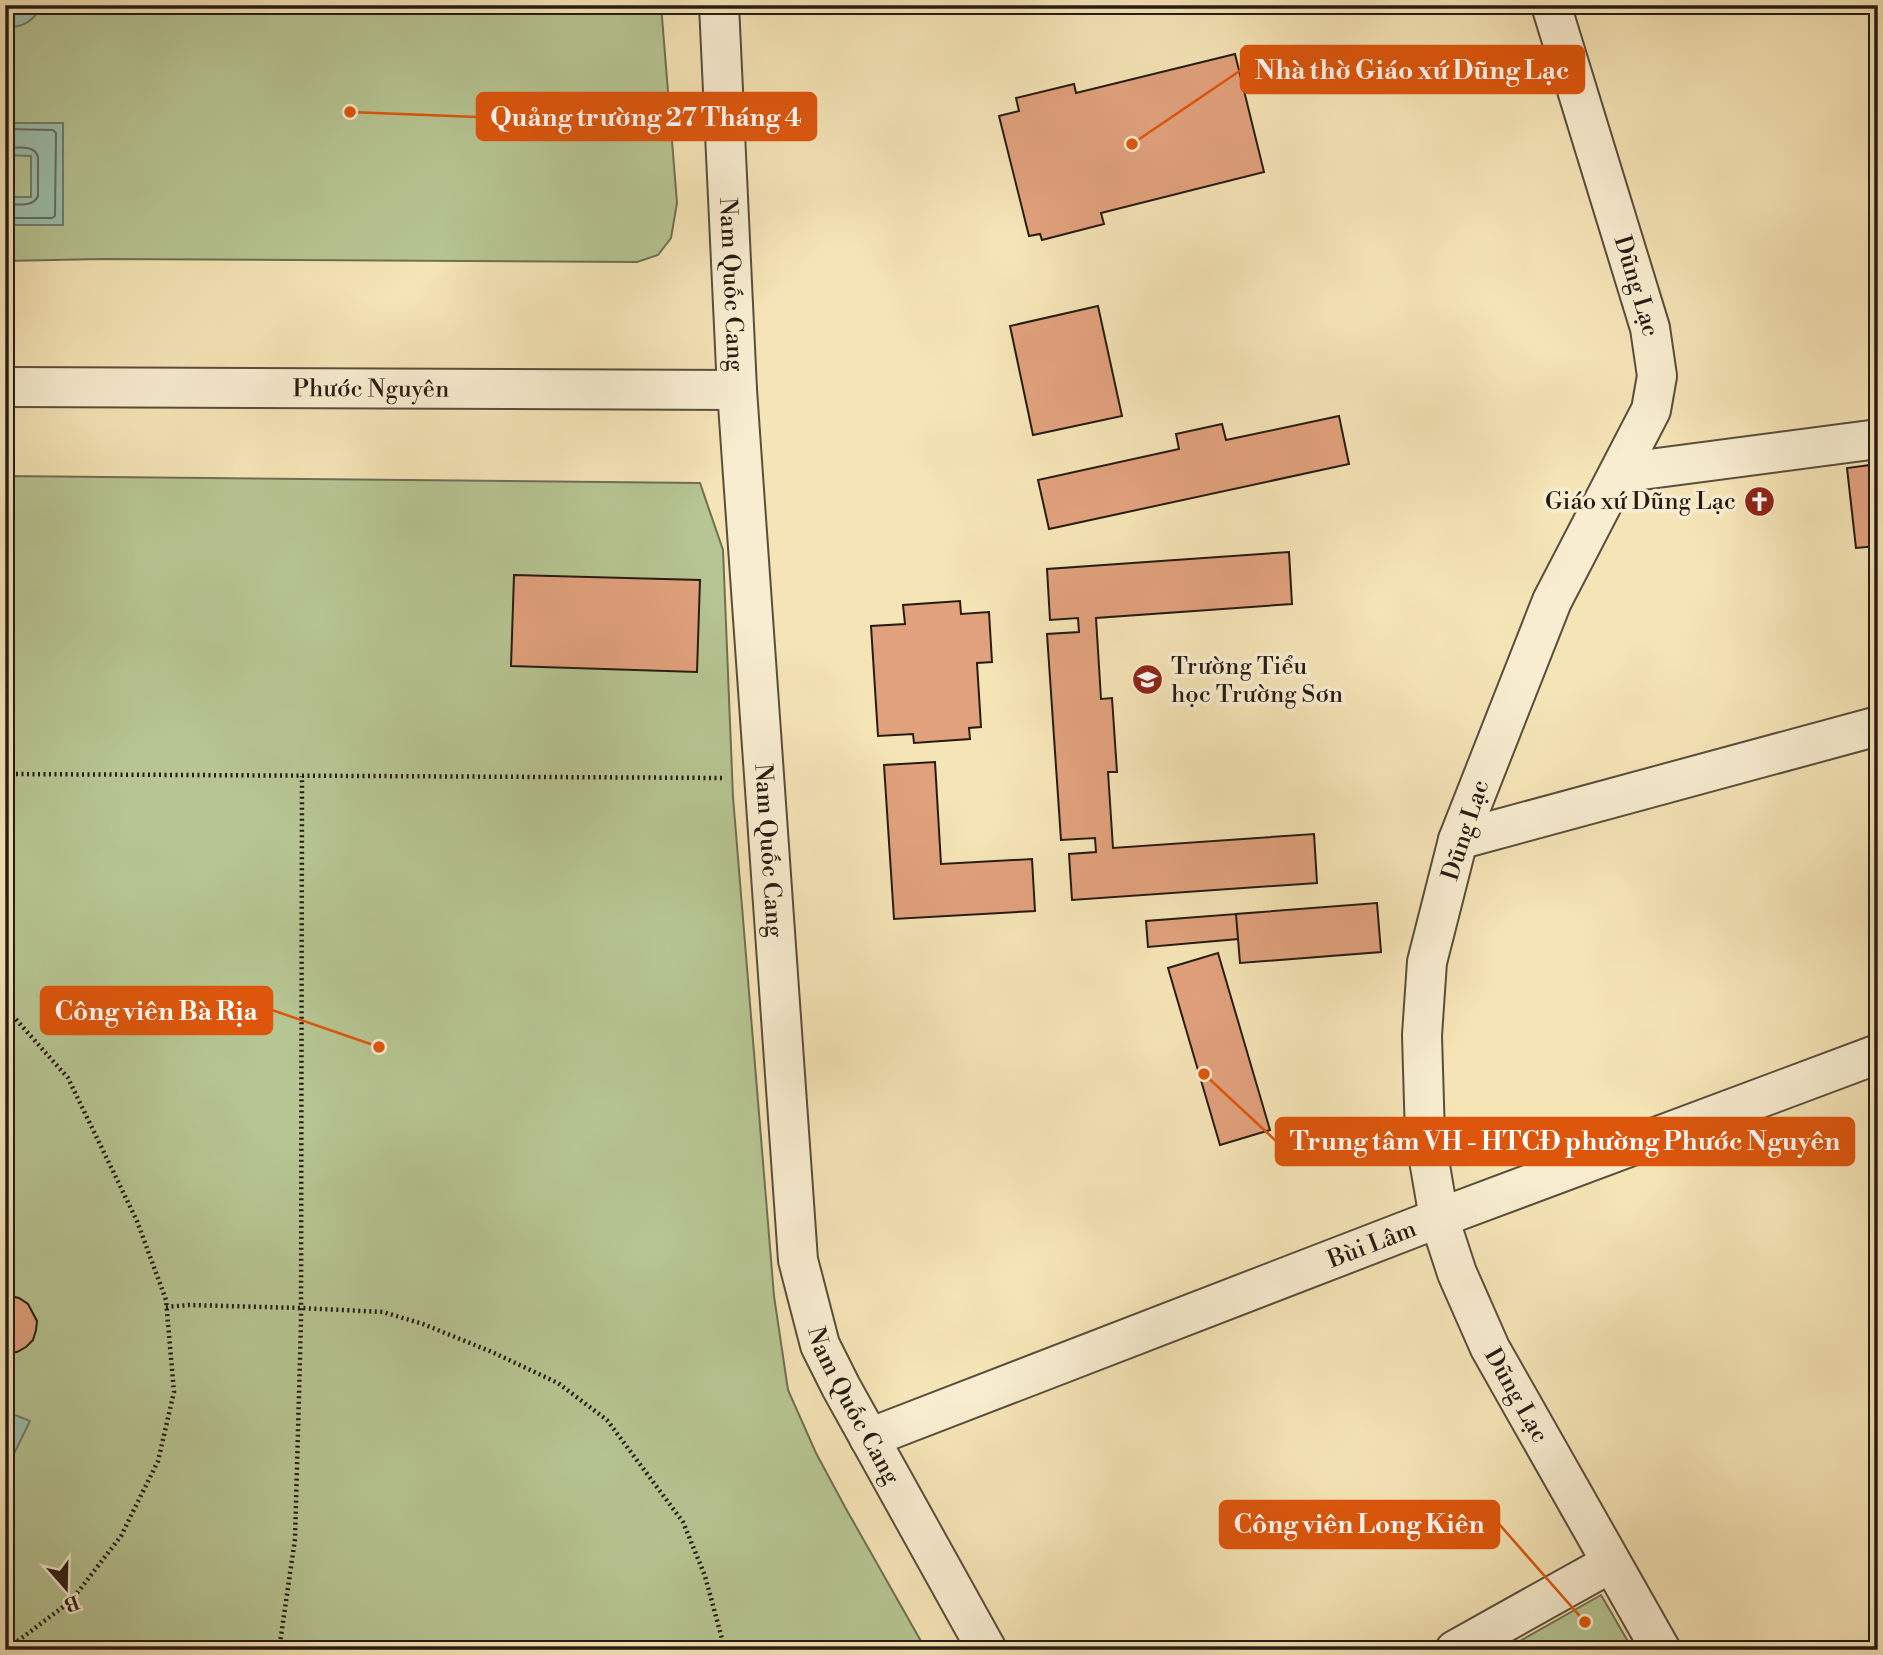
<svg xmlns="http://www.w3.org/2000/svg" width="1883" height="1655" viewBox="0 0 1883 1655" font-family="'Libre Bodoni',serif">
<rect width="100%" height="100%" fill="#f5e4b6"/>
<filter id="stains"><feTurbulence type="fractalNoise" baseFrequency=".00286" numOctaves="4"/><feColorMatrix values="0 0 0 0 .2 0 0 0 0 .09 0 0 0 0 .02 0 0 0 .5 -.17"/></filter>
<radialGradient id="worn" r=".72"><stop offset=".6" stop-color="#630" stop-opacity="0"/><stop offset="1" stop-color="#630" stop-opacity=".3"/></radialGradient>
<!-- green -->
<path fill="#b6c592" stroke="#6e7053" stroke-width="2" d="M 5,5 L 661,5 L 677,203 L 671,238 L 658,255 L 637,262 L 102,259 L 5,261 Z
M 5,476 L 700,483 L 723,550 L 733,797 L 774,1296 L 788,1390 L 816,1453 L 845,1507 L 926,1650 L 5,1650 Z
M 1601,1595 L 1633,1650 L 1504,1650 Z"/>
<!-- water -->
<path fill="#9cbfae" stroke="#6d7e70" stroke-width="2" d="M 5,5 L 42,5 C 34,21 23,28 5,27 Z
M 5,123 L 63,123 L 63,225 L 5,225 L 5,197 L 31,197 L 31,156 L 5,155 Z
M 5,1411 L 30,1421 L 5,1472 Z"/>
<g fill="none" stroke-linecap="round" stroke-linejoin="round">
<!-- shore -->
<path stroke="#616e61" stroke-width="2" d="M 5,129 L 53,130 L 56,133 L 55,216 L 52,218 L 5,218
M 5,148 C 17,148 35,144 38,157 L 38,196 C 33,208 16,204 5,204"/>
</g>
<!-- building -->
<path fill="#e1a17d" stroke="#261c14" stroke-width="2" d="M 1235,54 L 1264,172 L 1101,213 L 1104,224 L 1042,240 L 1040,234 L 1029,236 L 999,116 L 1019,111 L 1016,98 L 1074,84 L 1076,93 Z
M 1098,306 L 1122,416 L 1033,435 L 1010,326 Z
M 1339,416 L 1349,464 L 1049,529 L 1038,480 L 1179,449 L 1176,434 L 1222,424 L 1226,440 Z
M 1878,464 L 1878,546 L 1856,548 L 1847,468 Z
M 1289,552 L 1292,604 L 1096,618 L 1101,699 L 1112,698 L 1117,772 L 1108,772 L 1113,848 L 1314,834 L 1317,883 L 1072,900 L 1069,854 L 1096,852 L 1095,838 L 1061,840 L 1047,634 L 1079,632 L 1078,618 L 1050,620 L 1047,569 Z
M 514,575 L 700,580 L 697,672 L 511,666 Z
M 960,601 L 961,614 L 989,612 L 992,662 L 977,663 L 981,727 L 969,728 L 970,739 L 914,743 L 913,734 L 878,736 L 871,626 L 905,624 L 903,605 Z
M 935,762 L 941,864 L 1032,859 L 1035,911 L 894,919 L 884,765 Z
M 1377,903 L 1381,952 L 1240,963 L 1236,914 Z
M 1236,914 L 1238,939 L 1148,947 L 1146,921 Z
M 1218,953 L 1270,1130 L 1220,1145 L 1168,968 Z
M 10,1296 L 19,1298 L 28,1304 L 37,1321 L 36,1330 L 33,1340 L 26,1347 L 17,1352 L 8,1353 L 5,1352 L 5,1297 Z"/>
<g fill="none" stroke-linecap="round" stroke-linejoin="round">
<defs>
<g id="minor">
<path id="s1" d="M 719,5 L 737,390 L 798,1260 L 820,1345 L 841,1387 L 987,1650"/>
<path id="s2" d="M 1551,5 L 1650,328 L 1657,376 L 1651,410 L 1552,601 L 1458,840 L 1427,962 L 1422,1035 L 1425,1137 L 1439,1218 L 1457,1273 L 1490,1348 L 1661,1650"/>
<path id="s3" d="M 5,387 L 737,390"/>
<path d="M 1619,473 L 1878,439"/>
<path d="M 1458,840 L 1878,726"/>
<path id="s4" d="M 869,1438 L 1439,1218 L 1878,1054"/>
<path d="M 1455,1650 L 1611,1563"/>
</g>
</defs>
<!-- minor casing -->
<use href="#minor" stroke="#5a4e3c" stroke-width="42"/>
<!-- path -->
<path stroke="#261c14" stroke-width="4.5" stroke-dasharray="2 3.5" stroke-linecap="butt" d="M 5,774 L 725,778
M 5,1007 L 68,1078 L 137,1221 L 166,1300 L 174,1392 L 158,1461 L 121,1536 L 71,1601 L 15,1643 L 5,1647
M 166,1307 L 189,1305 L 301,1308 L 383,1312 L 423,1324 L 492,1352 L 558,1383 L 607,1420 L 683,1522 L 705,1576 L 725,1650
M 279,1650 L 295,1539 L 301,1322 L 302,776"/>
<!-- minor -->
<use href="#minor" stroke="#f8edd0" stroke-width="38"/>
</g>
<!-- icons -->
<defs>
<symbol id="church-disc" viewBox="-11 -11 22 22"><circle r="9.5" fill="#8f2418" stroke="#f8edd0"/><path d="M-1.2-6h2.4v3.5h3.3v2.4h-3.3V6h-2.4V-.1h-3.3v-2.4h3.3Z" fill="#fff"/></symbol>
<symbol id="school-disc" viewBox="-11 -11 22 22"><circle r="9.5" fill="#8f2418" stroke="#f8edd0"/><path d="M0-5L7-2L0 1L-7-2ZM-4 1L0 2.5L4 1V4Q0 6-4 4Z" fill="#fff"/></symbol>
</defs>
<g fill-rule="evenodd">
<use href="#church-disc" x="1742" y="484" width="35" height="35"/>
<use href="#school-disc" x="1130" y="662" width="35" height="35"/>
</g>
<g text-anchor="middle" stroke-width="7" stroke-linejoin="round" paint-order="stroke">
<!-- street labels -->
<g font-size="24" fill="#261c14" stroke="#f8edd0">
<text dy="8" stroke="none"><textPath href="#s1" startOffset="280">Nam Quốc Cang</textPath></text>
<text dy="8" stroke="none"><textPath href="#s2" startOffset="294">Dũng Lạc</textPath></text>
<text dy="8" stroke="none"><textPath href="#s3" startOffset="366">Phước Nguyên</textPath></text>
<text transform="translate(1465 830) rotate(-72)" y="8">Dũng Lạc</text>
<text dy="8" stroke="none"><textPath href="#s1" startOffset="847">Nam Quốc Cang</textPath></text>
<text dy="8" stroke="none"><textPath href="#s4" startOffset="539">Bùi Lâm</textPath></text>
<text dy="8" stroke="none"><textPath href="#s2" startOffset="1470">Dũng Lạc</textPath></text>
<text dy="8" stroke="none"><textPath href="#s1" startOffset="1414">Nam Quốc Cang</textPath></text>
</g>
<!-- poi labels -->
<g font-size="24" fill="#261c14" stroke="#f8edd0" text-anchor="end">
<text x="1736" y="509">Giáo xứ Dũng Lạc</text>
<text x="1171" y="674" text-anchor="start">Trường Tiểu<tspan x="1171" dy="28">học Trường Sơn</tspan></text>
</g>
</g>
<!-- callouts -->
<path fill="none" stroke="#de560c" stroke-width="2.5" d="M1132 144L1241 70M350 112L477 117M379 1047L272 1010M1204 1074L1276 1141M1585 1622L1499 1524"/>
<g fill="#de560c" stroke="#f8edd0" stroke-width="2.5">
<circle cx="1132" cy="144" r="7"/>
<circle cx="350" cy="112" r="7"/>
<circle cx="379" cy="1047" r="7"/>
<circle cx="1204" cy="1074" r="7"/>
<circle cx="1585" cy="1622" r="7"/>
</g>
<g fill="#de560c" stroke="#de560c" stroke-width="2.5">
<rect x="1241" y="46" width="343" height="47" rx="7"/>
<rect x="477" y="93" width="339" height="47" rx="7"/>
<rect x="41" y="987" width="231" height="47" rx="7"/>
<rect x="1276" y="1118" width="578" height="47" rx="7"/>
<rect x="1220" y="1501" width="279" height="47" rx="7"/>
</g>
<g font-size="26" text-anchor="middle" font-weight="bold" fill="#fff">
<text x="1412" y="79">Nhà thờ Giáo xứ Dũng Lạc</text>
<text x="646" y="126">Quảng trường 27 Tháng 4</text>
<text x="156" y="1020">Công viên Bà Rịa</text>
<text x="1565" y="1150">Trung tâm VH - HTCĐ phường Phước Nguyên</text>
<text x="1359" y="1533">Công viên Long Kiên</text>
</g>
<!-- margin -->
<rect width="1883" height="1655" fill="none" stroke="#f5e4b6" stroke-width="28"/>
<rect x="7" y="7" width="1869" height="1641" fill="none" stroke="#261c14" stroke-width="3.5"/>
<rect x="14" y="14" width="1855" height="1627" fill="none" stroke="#261c14" stroke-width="2"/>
<!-- north arrow -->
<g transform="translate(66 1588) rotate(160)" stroke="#f8edd0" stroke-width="5" paint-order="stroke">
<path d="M0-5L12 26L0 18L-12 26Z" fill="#261c14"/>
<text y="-10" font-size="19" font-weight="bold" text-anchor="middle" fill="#261c14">B</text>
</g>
<rect width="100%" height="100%" filter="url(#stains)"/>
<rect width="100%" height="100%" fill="url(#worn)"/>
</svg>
